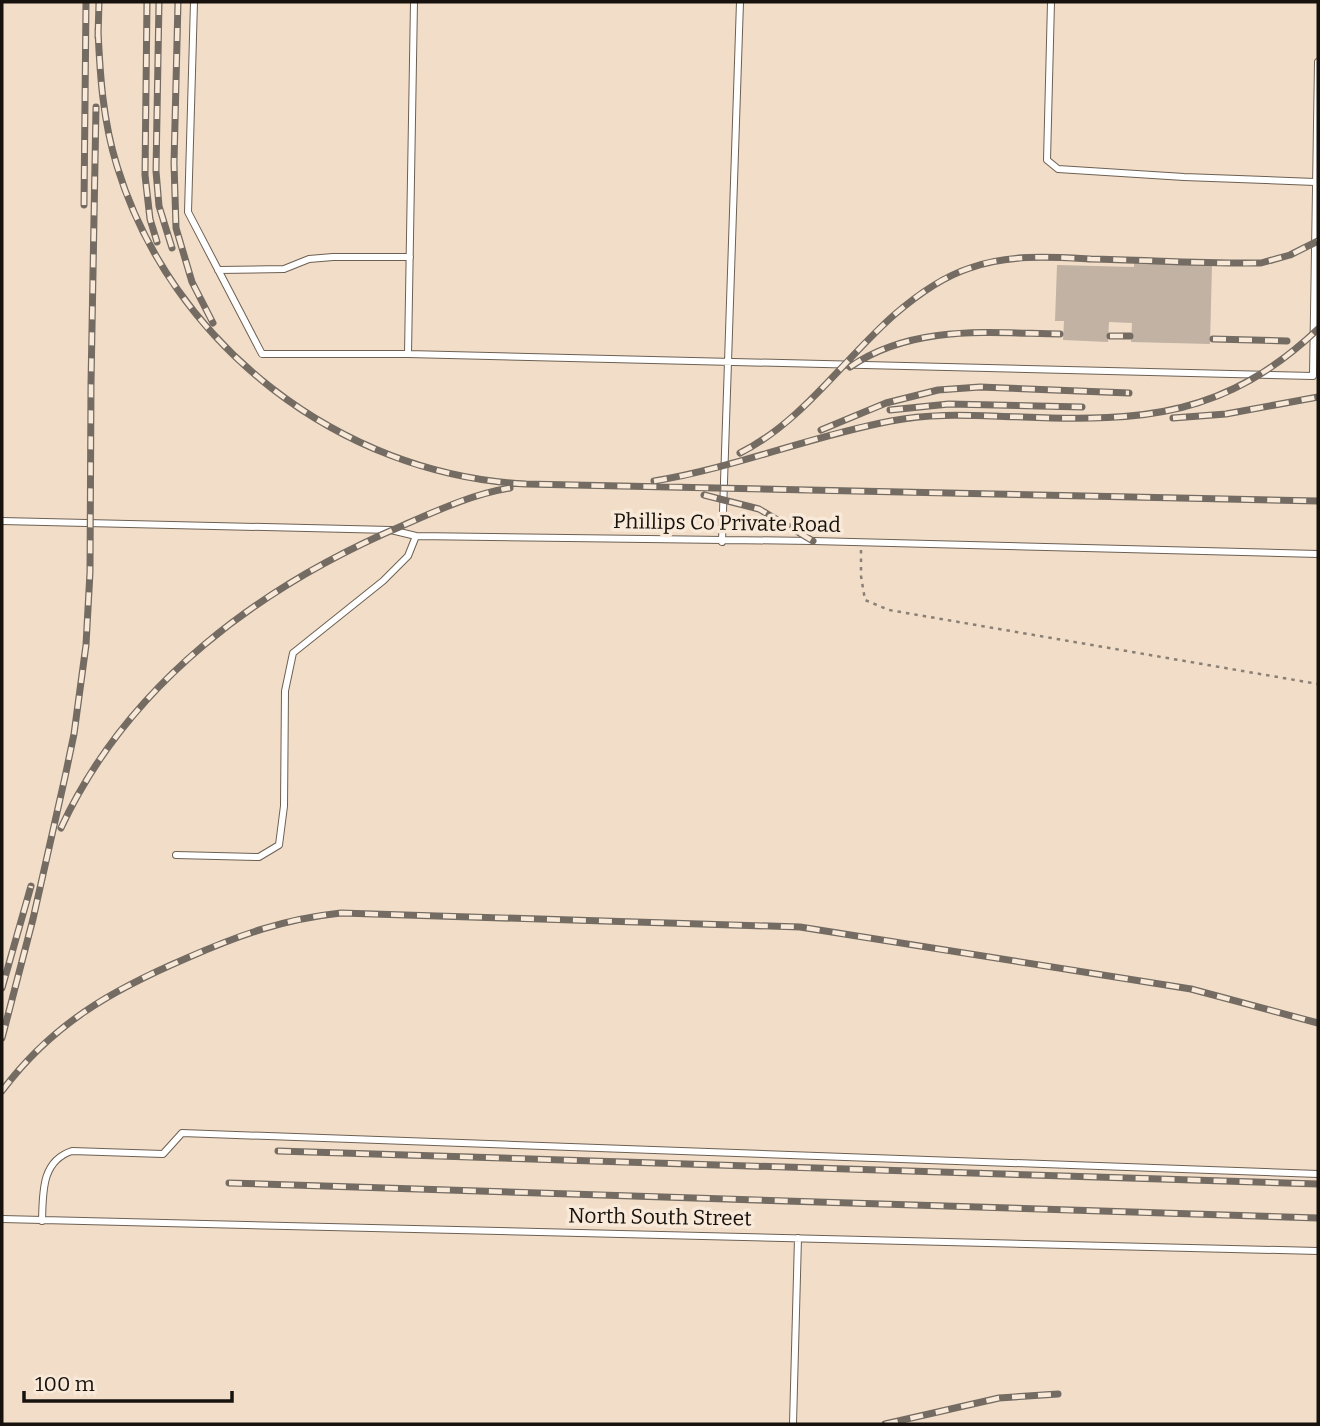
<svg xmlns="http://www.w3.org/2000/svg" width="1320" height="1426" viewBox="0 0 1320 1426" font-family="Bitter,serif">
<rect width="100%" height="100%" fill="#f8e9d9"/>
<!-- built -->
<path fill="#f2dec8" d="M 2,2 L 1318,2 L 1318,1424 L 2,1424 Z"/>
<!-- building -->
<path fill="#c1b2a3" d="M 1134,263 L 1212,265 L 1210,344 L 1131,342 L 1132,323 L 1109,322 L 1108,342 L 1063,340 L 1064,321 L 1055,321 L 1057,265 L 1134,267 Z"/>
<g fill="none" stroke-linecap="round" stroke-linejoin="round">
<defs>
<path id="service" d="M 194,2 L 188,212 L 262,354 L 408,354 L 414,2
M 1051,2 L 1047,160 L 1058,169 L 1184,177 L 1315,182
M 218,270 L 284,269 L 309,259 L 333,257 L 410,257
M 408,354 L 1313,376 L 1318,62
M 2,521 L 391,530 L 416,536 L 813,541 L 1318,554
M 722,542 L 740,2
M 176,855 L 259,857 L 279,845 L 284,806 L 285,691 L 293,653 L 383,581 L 408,556 L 416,536
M 2,1219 L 1318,1251
M 42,1221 C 43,1193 41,1161 72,1151 L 163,1154 L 182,1133 L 1318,1174
M 793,1424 L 798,1238"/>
</defs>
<!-- service casing -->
<use href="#service" stroke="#6d6053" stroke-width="8"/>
<!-- path -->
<path stroke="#897f74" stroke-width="2.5" stroke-dasharray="3.5 5" stroke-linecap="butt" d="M 861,550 L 861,576 L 865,600 L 889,610 L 1318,684"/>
<!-- service -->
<use href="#service" stroke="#fff" stroke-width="6"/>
<defs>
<path id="rail" d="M 147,2 L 145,175 L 150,219 L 157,242
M 159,2 L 156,171 L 159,206 L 172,248
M 178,2 L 174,163 L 176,228 L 192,282 L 213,323
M 98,30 C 100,76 103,121 117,166 C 171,344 340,475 526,484 L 1318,501
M 98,37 L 99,2
M 84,205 L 86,2
M 1110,336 L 1130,336
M 1213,339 L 1287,341
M 850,367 C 913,324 988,333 1060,334
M 890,410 L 949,404 L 1082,407
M 1173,418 L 1226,414 L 1318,397
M 821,430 L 886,403 L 938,390 L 980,387 L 1129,393
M 740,453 C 802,422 843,360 894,315 C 916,296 942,277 970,268 C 1008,254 1052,257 1091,259 C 1148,260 1205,264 1261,263 L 1290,255 L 1318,241
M 654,481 C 734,468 811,436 891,421 C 935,412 979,416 1023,417 C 1144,422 1226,416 1318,329
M 704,495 L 759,509 L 813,541
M 61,828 C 128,683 262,585 404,525 C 438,510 473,494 510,488
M 2,988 L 31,886
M 2,1038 L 33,919 L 65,777 L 74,734 L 86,645 L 90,572 L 91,384 L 96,107
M 2,1091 C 52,1024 112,990 187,958 C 239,935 284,919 341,913 L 800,927 L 1191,989 L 1318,1023
M 278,1151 L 1318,1184
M 229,1183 L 1318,1218
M 885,1424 L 999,1398 L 1058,1394"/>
</defs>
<!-- rail casing -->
<use href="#rail" stroke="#746b62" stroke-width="7"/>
<!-- rail -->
<use href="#rail" stroke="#f8e9d9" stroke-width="4.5" stroke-dasharray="13" stroke-linecap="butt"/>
</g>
<g text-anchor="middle" stroke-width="7" stroke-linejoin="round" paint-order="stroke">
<!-- street labels -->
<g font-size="21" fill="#17120d" stroke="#f8e9d9">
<text transform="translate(727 523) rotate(1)" y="7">Phillips Co Private Road</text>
<text transform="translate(660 1217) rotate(1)" y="7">North South Street</text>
</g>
</g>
<!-- border -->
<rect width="1320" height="1426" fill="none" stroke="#17120d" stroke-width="7"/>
<!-- scale -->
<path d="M24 1391v10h208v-10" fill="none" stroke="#17120d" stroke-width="3.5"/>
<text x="35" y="1391" font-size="21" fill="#17120d" stroke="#f8e9d9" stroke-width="5" paint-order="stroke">100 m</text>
</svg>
